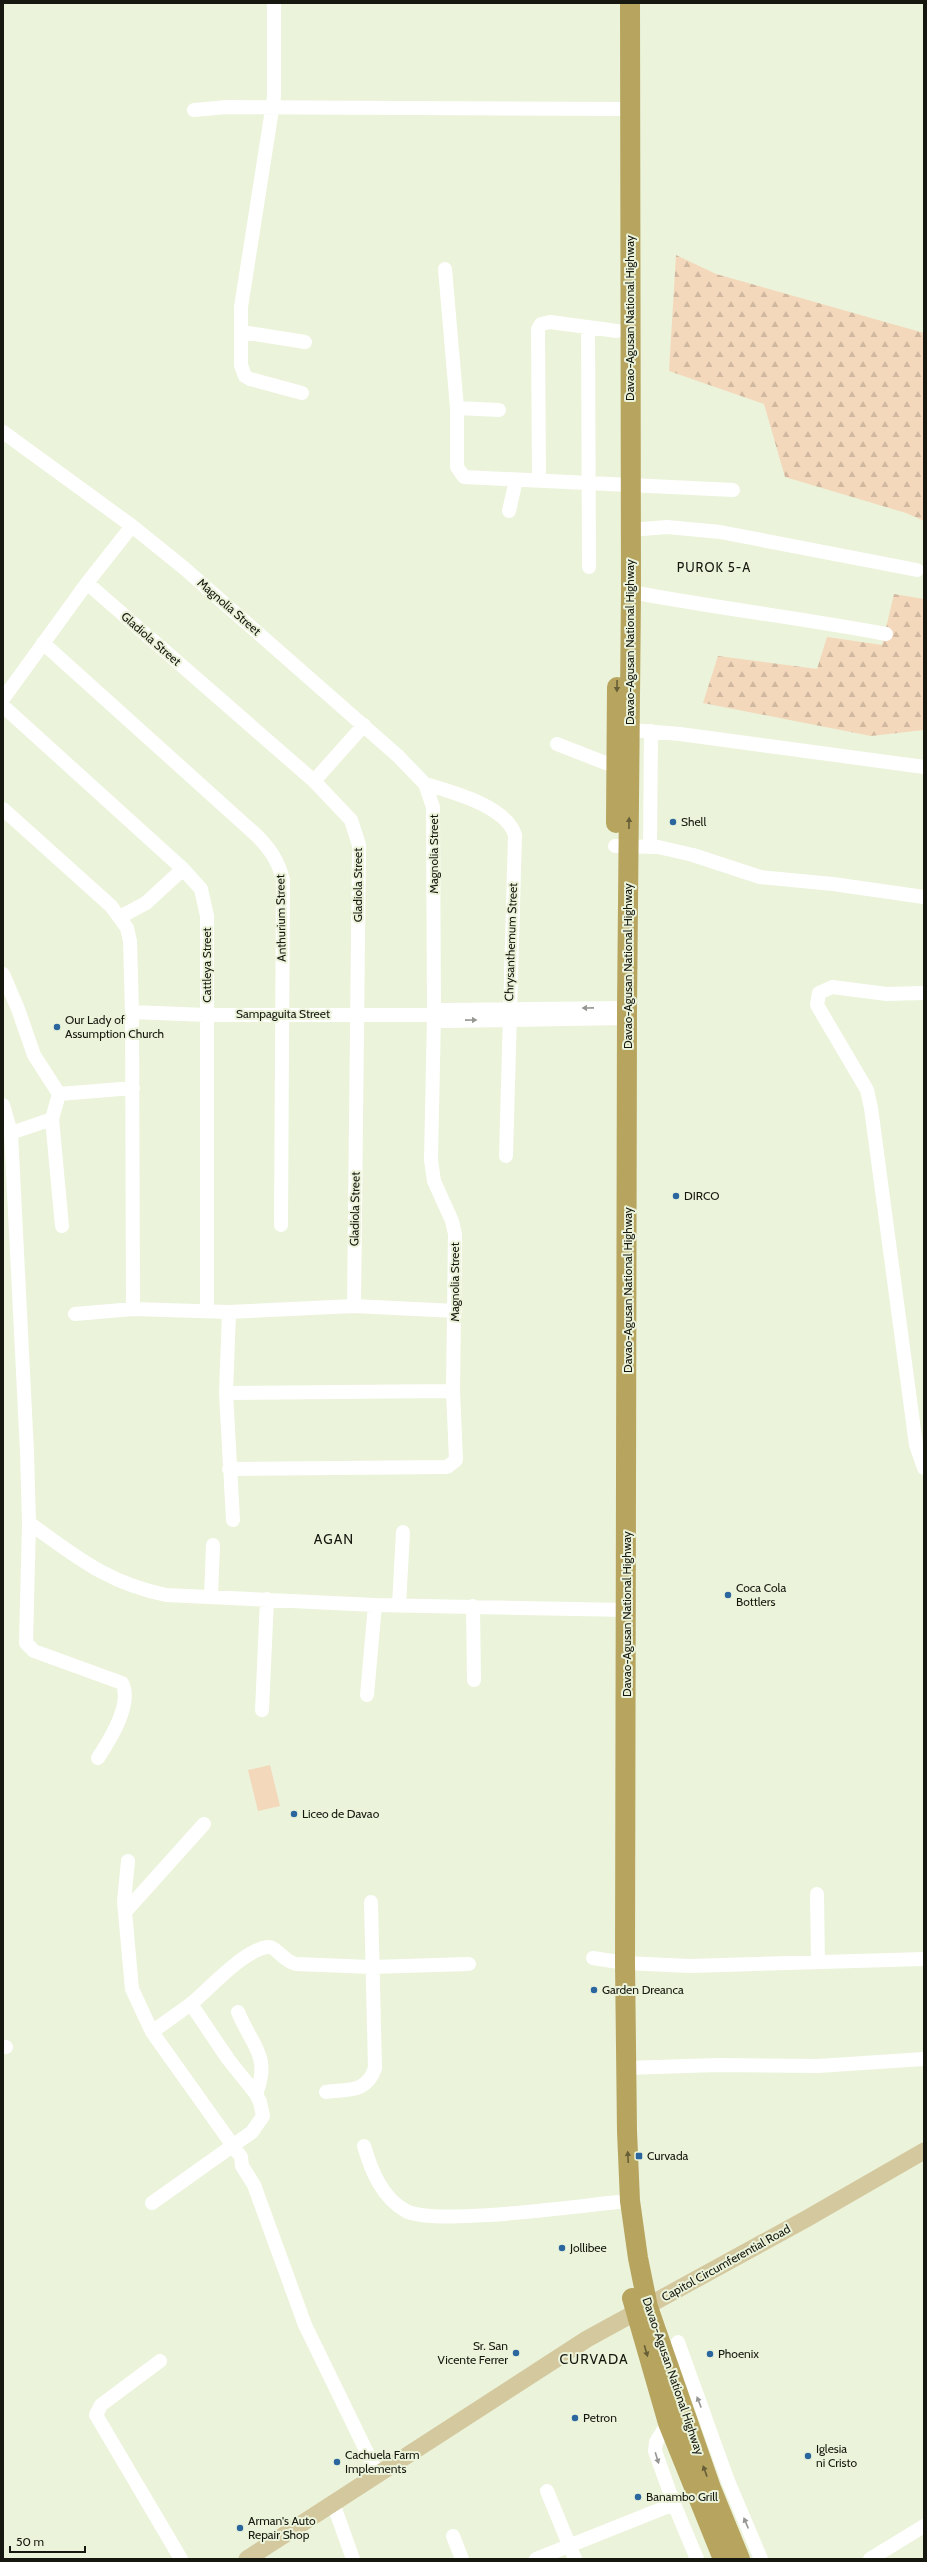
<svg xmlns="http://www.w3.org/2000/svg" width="927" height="2562" viewBox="0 0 927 2562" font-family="Cabin,sans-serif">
<defs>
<pattern id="forest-firs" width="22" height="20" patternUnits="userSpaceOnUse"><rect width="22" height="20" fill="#f4d8bb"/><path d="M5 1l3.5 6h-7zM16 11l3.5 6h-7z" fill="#d0b9a0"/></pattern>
</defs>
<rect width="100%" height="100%" fill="#ebf3da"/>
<!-- forest -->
<path fill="url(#forest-firs)" d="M 676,255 L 716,274 L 924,333 L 924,521 L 906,513 L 785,477 L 764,404 L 669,371 Z
M 894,594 L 924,599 L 924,730 L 871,736 L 703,703 L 718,656 L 817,669 L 827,637 L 882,645 Z"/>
<!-- pitch -->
<path fill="#f4d8bb" d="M 270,1765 L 280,1806 L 258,1811 L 248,1770 Z"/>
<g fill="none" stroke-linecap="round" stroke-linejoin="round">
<!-- minor -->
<path stroke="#fff" stroke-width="14" d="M 274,3 L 274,97 L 241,307 L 241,365 L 245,376 L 250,379 L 302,393
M 194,110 L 227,107 L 629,109
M 445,269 L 457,408 L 457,467 L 464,477 L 733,490
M 588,327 L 589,567
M 242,332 L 305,342
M 457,408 L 499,410
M 3,432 L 132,526 L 184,568 L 398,756 L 425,784 L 433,807 L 434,1015 L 431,1160 L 434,1181 L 452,1221 L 455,1234 L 453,1391 L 456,1460 L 447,1467 L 229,1469
M 539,481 L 538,329 L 541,324 L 550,322 L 617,331
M 509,511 L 516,480
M 630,530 L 667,527 L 720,532 L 917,570
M 87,583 L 314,781 L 351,820 L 359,845 L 354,1306
M 631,592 C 716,608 801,618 886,634
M 43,643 L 254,833 C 269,847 278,860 283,880 L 281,1225
M 3,699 L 87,583 L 132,526
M 3,706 L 183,869 L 201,889 L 207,916 L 207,1311
M 631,730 L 680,734 L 924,767
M 557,744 L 616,767
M 314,781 L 364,725
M 425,784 C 452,792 506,806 515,835 L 506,1156
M 3,809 L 111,906 L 127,928 L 130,941 L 132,1012 L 133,1309
M 615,846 L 658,847 L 693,855 L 760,877 L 833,884 L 924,897
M 650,847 L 651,731
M 120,917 L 146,903 L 183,869
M 3,974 L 18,1009 L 34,1055 L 59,1094 L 52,1119 L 11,1133
M 924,993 L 887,994 L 832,987 L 819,993 L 817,1005 L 867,1090 L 871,1108 L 916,1445 L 924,1468
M 132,1012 L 207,1015 L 434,1015 L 443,1010 L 627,1008
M 434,1015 L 443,1021 L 627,1018
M 59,1094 L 133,1088
M 3,1105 L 11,1133 L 27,1452 L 29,1523 L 26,1643 L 34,1651 L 122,1683 C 133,1704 109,1741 98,1758
M 52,1119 L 62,1226
M 229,1312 L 226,1393 L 233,1520
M 75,1314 L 133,1309 L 229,1312 L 354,1306 L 455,1311
M 226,1393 L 453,1391
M 29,1523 C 77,1557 107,1583 166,1595 L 375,1605 L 627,1610
M 211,1596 L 213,1545
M 399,1605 L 403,1532
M 473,1606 L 474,1680
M 367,1695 L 375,1605
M 262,1710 L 267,1599
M 128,1861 L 124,1901 L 132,1989 L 152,2032 L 241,2157 L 242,2166 L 254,2185 L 305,2325 L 378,2475
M 817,1894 L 818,1961
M 125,1912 L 204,1824
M 593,1958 L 625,1963 L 690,1966 L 924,1959
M 238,2012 C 252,2046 271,2056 256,2094
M 152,2032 C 165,2022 179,2013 192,2003 C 210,1988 245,1949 268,1947 C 276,1946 283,1961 296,1964 L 371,1967 L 469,1964
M 3,2047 L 6,2047
M 626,2068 L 718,2065 L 818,2066 L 924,2059
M 326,2092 C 348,2089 367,2093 375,2068 L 371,1902
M 364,2146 C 371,2170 382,2198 406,2211 C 435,2226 578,2206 618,2202
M 152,2203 L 252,2132 L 263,2116 L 260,2102 L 256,2094 L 228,2059 L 191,2004
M 678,2342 L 728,2481 L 761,2559
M 160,2361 L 101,2405 L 96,2415 L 181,2559
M 668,2423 L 656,2442 L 655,2451 L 674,2504 L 697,2559
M 547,2491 L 575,2559
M 333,2503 L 353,2559
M 453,2536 L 462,2559
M 536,2559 L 674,2504
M 870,2559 L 924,2526"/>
<!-- major -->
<path stroke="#d4c89f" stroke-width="17" d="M 247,2559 L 587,2339 L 806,2219 L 924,2151"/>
<!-- highway -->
<path stroke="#b7a45f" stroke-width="20" d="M 630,3 L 631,592 L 627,1008 L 625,1963 L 627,2131 L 630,2201 L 638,2258 L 648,2307 L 711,2488 L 740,2559
M 616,823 L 617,687
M 632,2298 L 668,2423 L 723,2559"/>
</g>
<!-- one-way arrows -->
<defs><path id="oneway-solid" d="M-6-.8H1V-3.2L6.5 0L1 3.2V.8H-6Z"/></defs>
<g fill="#665e37">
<use href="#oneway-solid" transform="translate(617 686) rotate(91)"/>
<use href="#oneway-solid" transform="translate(629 823) rotate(-89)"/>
<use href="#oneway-solid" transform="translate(628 2157) rotate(-93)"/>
<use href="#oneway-solid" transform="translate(646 2351) rotate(74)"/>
<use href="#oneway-solid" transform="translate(705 2471) rotate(-110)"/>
</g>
<g fill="#969793">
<use href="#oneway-solid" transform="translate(588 1008) rotate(179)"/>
<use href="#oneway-solid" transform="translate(471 1020) rotate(-1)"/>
<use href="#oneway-solid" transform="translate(699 2402) rotate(-111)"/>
<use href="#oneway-solid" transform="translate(657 2458) rotate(73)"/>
<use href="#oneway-solid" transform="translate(746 2523) rotate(-113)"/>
</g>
<!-- markers -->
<g fill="#2b679e" stroke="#ebf3da" stroke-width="1.5">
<circle cx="673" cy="822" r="4"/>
<circle cx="57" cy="1027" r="4"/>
<circle cx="676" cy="1196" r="4"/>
<circle cx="728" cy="1595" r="4"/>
<circle cx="294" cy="1814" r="4"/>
<circle cx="594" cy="1990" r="4"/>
<rect x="635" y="2152" width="8" height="8" rx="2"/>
<circle cx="562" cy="2248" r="4"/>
<circle cx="516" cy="2353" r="4"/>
<circle cx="710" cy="2354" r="4"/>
<circle cx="575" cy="2418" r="4"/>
<circle cx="808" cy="2456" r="4"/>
<circle cx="337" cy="2462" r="4"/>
<circle cx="638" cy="2497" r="4"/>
<circle cx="240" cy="2528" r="4"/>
</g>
<g text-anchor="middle" stroke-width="4" stroke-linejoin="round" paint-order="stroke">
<!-- street labels -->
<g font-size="12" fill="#16180f" stroke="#ebf3da">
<text transform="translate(630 318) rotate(-90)" y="4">Davao-Agusan National Highway</text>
<text transform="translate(229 607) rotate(41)" y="4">Magnolia Street</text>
<text transform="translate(151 639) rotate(41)" y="4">Gladiola Street</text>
<text transform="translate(630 642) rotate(-90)" y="4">Davao-Agusan National Highway</text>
<text transform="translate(434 854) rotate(-90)" y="4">Magnolia Street</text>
<text transform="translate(358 885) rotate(-90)" y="4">Gladiola Street</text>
<text transform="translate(281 918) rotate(-91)" y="4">Anthurium Street</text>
<text transform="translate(511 942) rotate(-88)" y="4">Chrysanthemum Street</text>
<text transform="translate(207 965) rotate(-90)" y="4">Cattleya Street</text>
<text transform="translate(628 966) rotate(-90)" y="4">Davao-Agusan National Highway</text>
<text x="283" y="1018">Sampaguita Street</text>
<text transform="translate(355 1209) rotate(-89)" y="4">Gladiola Street</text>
<text transform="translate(455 1282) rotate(-90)" y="4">Magnolia Street</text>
<text transform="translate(628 1290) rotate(-90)" y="4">Davao-Agusan National Highway</text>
<text transform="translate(627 1614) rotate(-90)" y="4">Davao-Agusan National Highway</text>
<text transform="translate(726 2263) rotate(-29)" y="4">Capitol Circumferential Road</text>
<text transform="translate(673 2376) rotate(71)" y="4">Davao-Agusan National Highway</text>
</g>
<!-- poi labels -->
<g font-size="12" fill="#16180f" stroke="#ebf3da" text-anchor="start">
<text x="681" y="826">Shell</text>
<text x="65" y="1024">Our Lady of<tspan x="65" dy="14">Assumption Church</tspan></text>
<text x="684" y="1200">DIRCO</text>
<text x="736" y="1592">Coca Cola<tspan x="736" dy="14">Bottlers</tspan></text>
<text x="302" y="1818">Liceo de Davao</text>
<text x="602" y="1994">Garden Dreanca</text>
<text x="647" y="2160">Curvada</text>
<text x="570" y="2252">Jollibee</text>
<text x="508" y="2350" text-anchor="end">Sr. San<tspan x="508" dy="14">Vicente Ferrer</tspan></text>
<text x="718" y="2358">Phoenix</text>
<text x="583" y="2422">Petron</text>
<text x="816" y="2453">Iglesia<tspan x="816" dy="14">ni Cristo</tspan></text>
<text x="345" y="2459">Cachuela Farm<tspan x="345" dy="14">Implements</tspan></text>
<text x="646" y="2501">Banambo Grill</text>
<text x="248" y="2525">Arman's Auto<tspan x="248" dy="14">Repair Shop</tspan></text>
</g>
<!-- neighbourhood labels -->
<g font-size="13" letter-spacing="1" fill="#16180f" stroke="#ebf3da">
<text x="714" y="572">PUROK 5-A</text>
</g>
<!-- quarter labels -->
<g font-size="14" letter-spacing="1" fill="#16180f" stroke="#ebf3da">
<text x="334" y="1544">AGAN</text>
<text x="594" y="2364">CURVADA</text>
</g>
</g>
<!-- border -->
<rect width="927" height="2562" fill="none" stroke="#16180f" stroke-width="8"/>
<!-- scale -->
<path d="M10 2546v6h75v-6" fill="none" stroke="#16180f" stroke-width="2"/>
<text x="16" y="2546" font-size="12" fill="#16180f" stroke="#ebf3da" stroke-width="3" paint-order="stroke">50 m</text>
</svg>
